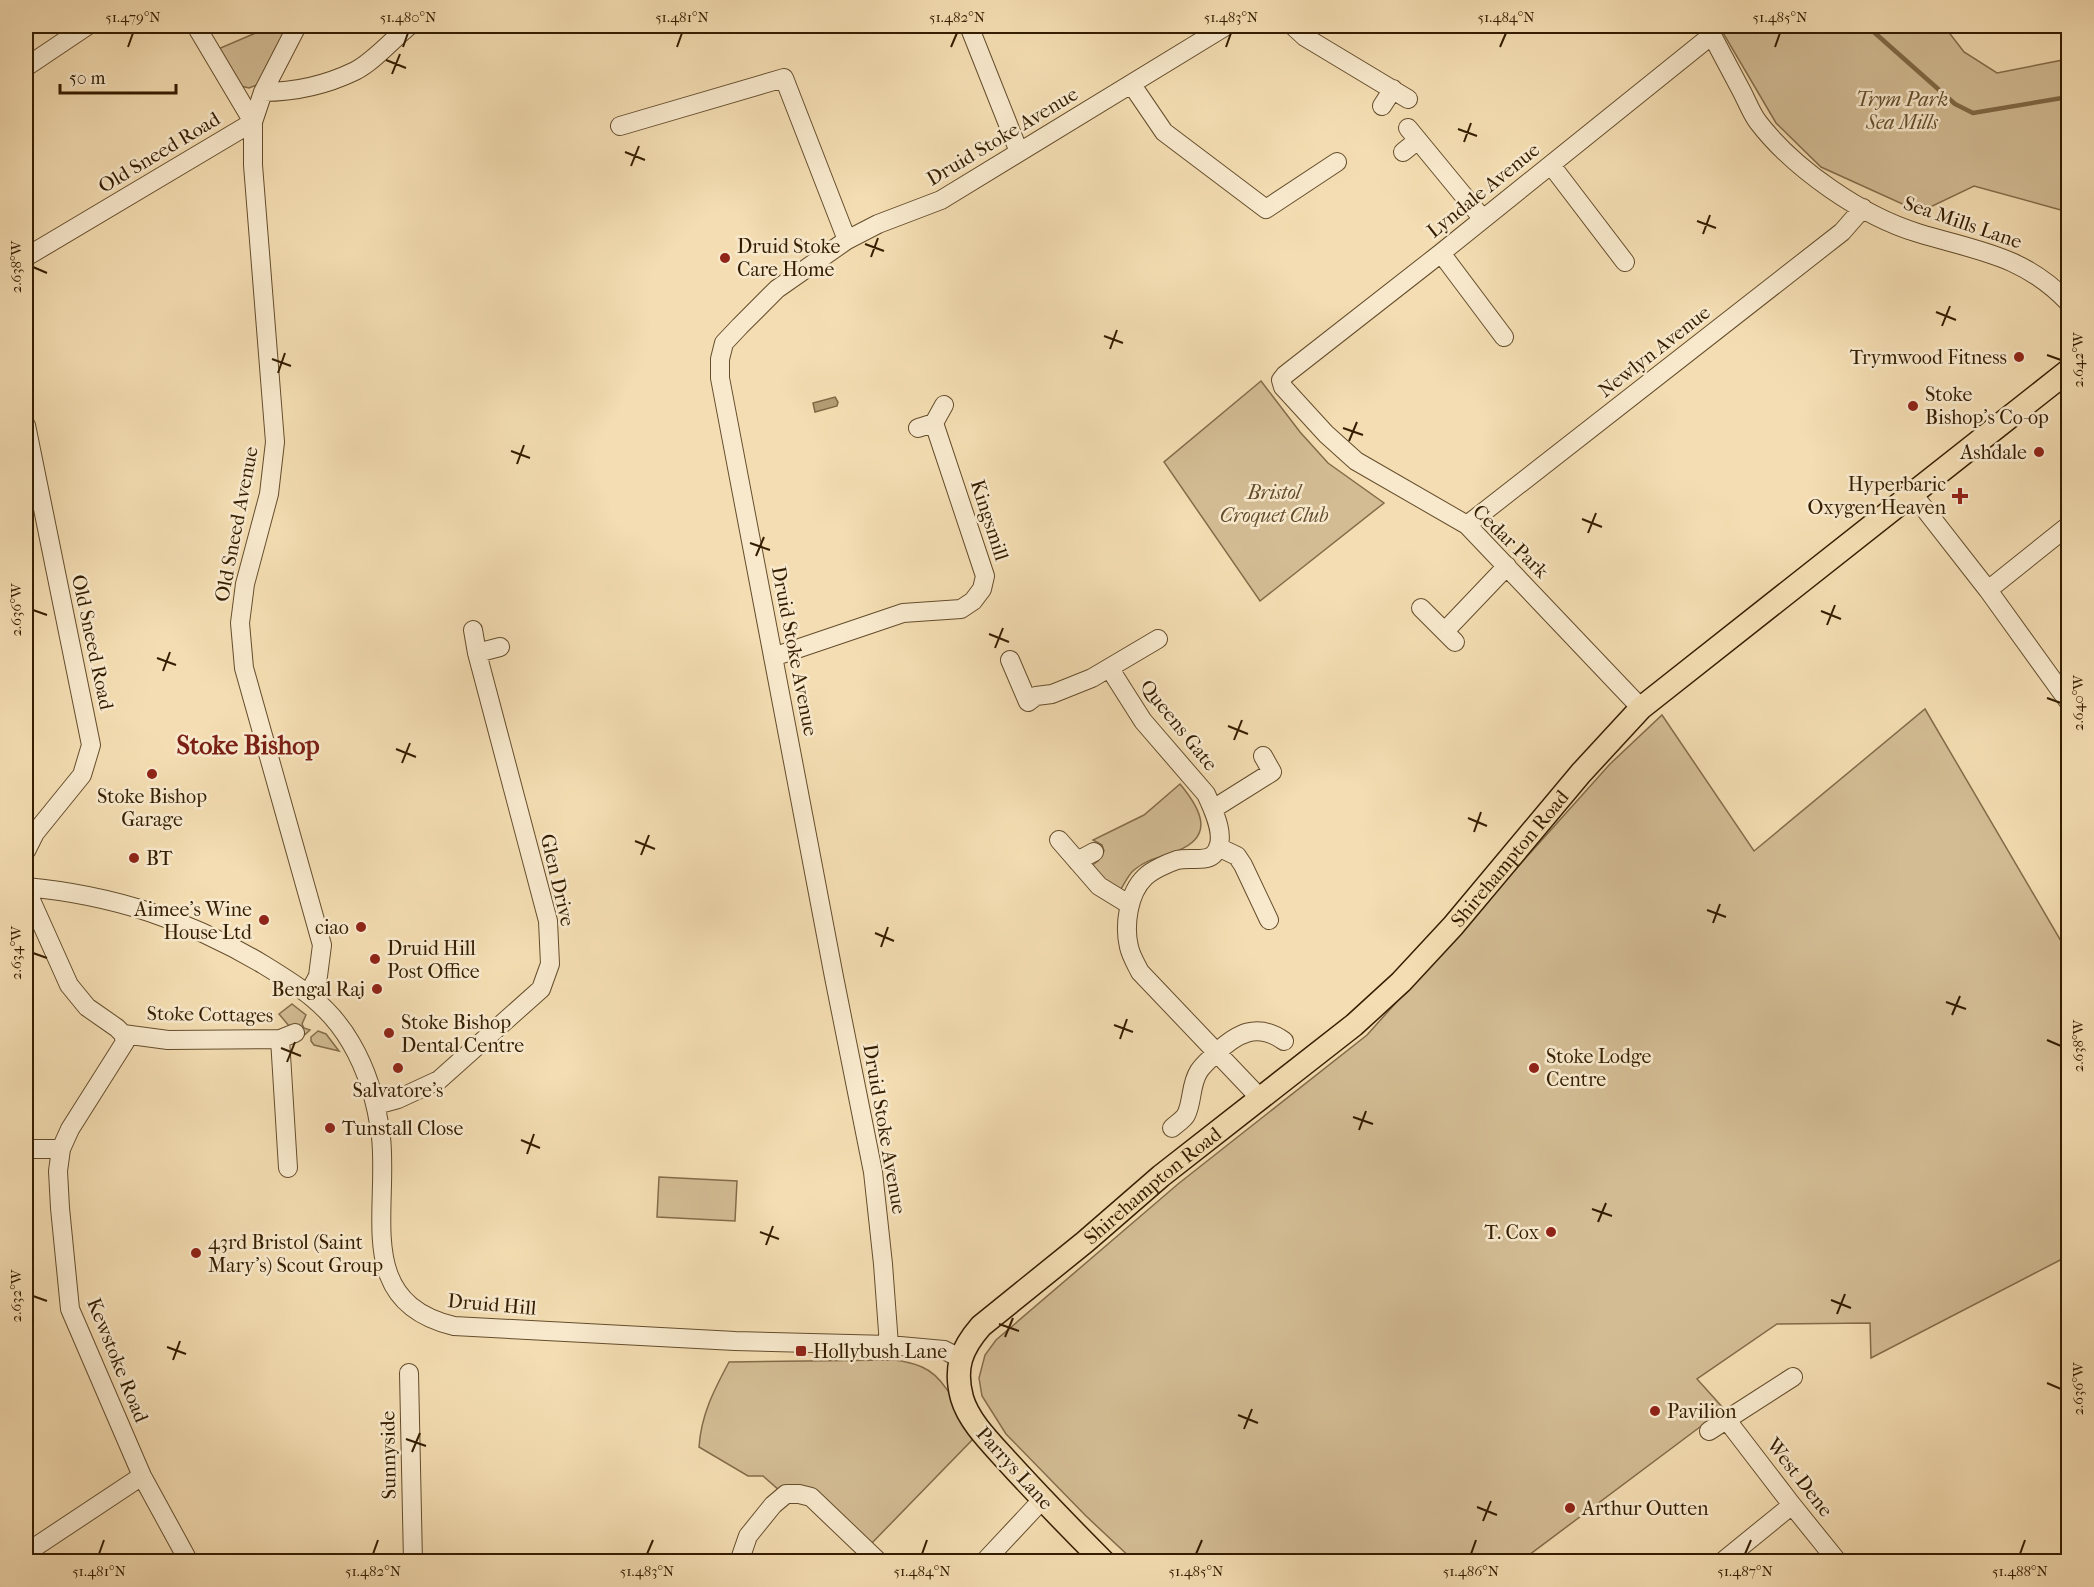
<svg xmlns="http://www.w3.org/2000/svg" width="2094" height="1587" viewBox="0 0 2094 1587" font-family="'IM FELL French Canon',serif">
<rect width="100%" height="100%" fill="#f4ddb2"/>
<filter id="stains"><feTurbulence type="fractalNoise" baseFrequency=".00333" numOctaves="4"/><feColorMatrix values="0 0 0 0 .2 0 0 0 0 .09 0 0 0 0 .02 0 0 0 .5 -.17"/></filter>
<radialGradient id="worn" r=".72"><stop offset=".6" stop-color="#630" stop-opacity="0"/><stop offset="1" stop-color="#630" stop-opacity=".3"/></radialGradient>
<!-- green -->
<path fill="#d3bc94" stroke="#846c4a" stroke-width="1.5" d="M 272,26 L 291,26 L 262,83 L 249,88 L 241,86 L 218,49 Z
M 1719,26 L 1944,26 L 1964,52 L 1997,73 L 2068,59 L 2068,212 L 1974,186 L 1920,212 L 1821,167 L 1776,123 Z
M 1261,381 L 1300,432 L 1328,463 L 1384,503 L 1260,601 L 1164,462 Z
M 1925,709 L 2068,953 L 2068,1256 L 1871,1358 L 1870,1323 L 1777,1324 L 1697,1379 L 1724,1409 L 1521,1561 L 1134,1561 L 1086,1516 L 1006,1434 L 982,1396 L 979,1378 L 985,1355 L 996,1340 L 1178,1184 L 1367,1035 L 1610,764 L 1662,715 L 1754,851 Z
M 1180,784 C 1200,808 1216,836 1177,851 C 1161,857 1147,859 1134,870 C 1128,875 1125,883 1121,889 L 1110,885 L 1091,866 L 1098,861 L 1104,851 L 1102,845 L 1093,840 L 1144,815 Z
M 292,1004 L 306,1015 L 302,1024 L 304,1028 L 310,1030 L 300,1039 L 279,1014 Z
M 318,1031 L 326,1034 L 339,1051 L 314,1045 L 311,1041 L 311,1037 Z
M 659,1177 L 737,1181 L 735,1221 L 657,1217 Z
M 894,1360 C 903,1361 913,1363 922,1367 C 948,1378 960,1415 973,1439 L 870,1545 L 825,1506 L 779,1490 L 763,1476 L 748,1476 L 699,1447 C 701,1415 714,1390 729,1362 Z"/>
<!-- water -->
<path fill="#b39c75" stroke="#806946" stroke-width="1.5" d="M 835,397 L 838,402 L 837,406 L 815,412 L 813,403 Z"/>
<g fill="none" stroke-linecap="round" stroke-linejoin="round">
<!-- stream -->
<path stroke="#806946" stroke-width="4.5" d="M 1867,26 L 1955,104 L 1973,113 L 2068,97"/>
<defs>
<path id="minor" d="M 196,26 L 253,122
M 297,26 L 263,92 L 253,122 L 253,165 L 275,442 L 269,494 L 245,584 L 240,623 L 244,668 L 322,945 L 318,976 L 309,993
M 969,26 L 1019,152
M 1293,26 L 1305,37 L 1408,99
M 1707,26 C 1718,47 1730,69 1741,90 C 1747,101 1751,113 1758,122 C 1794,169 1862,216 1918,233 C 1977,251 2023,255 2068,302
M 26,67 L 87,26
M 1132,85 L 1164,132 L 1266,209 L 1337,162
M 263,92 C 294,92 326,85 355,71 C 373,62 393,39 409,26
M 1382,106 L 1393,89
M 620,126 L 784,78 L 847,240
M 1408,128 L 1482,218
M 1403,152 L 1418,140
M 1551,165 L 1625,262
M 1441,253 L 1504,337
M 26,257 L 253,122
M 26,425 L 91,745 L 82,775 L 35,833 L 26,851
M 918,428 L 934,423 L 944,405
M 1913,494 L 1988,590 L 2068,701
M 1467,525 L 1842,232 L 1863,208
M 1988,590 L 2068,526
M 1421,608 L 1455,642
M 1445,631 L 1507,566
M 477,653 L 500,647
M 773,657 L 903,613 L 961,609 L 973,601 L 982,589 L 985,576 L 934,423
M 1010,660 L 1028,702 L 1036,696 L 1052,694 L 1092,678 L 1158,639
M 1110,669 L 1143,721 L 1206,794 C 1213,809 1229,841 1213,855 C 1205,862 1188,857 1177,860 C 1168,863 1152,870 1145,877 C 1128,893 1124,926 1129,947 C 1131,956 1136,964 1140,972 L 1260,1098
M 1641,708 L 1467,525 L 1356,461 L 1326,434 L 1283,387 L 1281,380 L 1285,375 L 1441,253 L 1712,35
M 1213,809 L 1272,772 L 1263,756
M 1059,840 L 1099,886 L 1130,905
M 1218,847 L 1237,856 L 1243,865 L 1269,920
M 1077,861 L 1094,852
M 26,887 C 113,895 189,920 264,965 C 300,987 329,1005 351,1043 C 367,1070 377,1105 381,1137 C 389,1213 354,1302 454,1326 L 735,1341 L 889,1345 L 944,1350 L 960,1358
M 26,889 L 69,985 L 87,1007 L 117,1028 L 123,1034 L 125,1042 L 70,1129 L 61,1149 L 58,1171 L 60,1208 L 70,1309 L 142,1476 L 189,1562
M 123,1034 L 168,1040 L 280,1039 L 295,1033
M 280,1039 L 288,1168
M 376,1105 L 398,1099 L 439,1080 L 541,989 L 550,964 L 548,921 L 477,653 L 473,630
M 1172,1128 C 1176,1124 1183,1120 1186,1115 C 1193,1101 1190,1085 1199,1071 C 1203,1065 1210,1059 1215,1054 C 1237,1033 1257,1022 1284,1041
M 26,1149 L 61,1149
M 889,1345 L 883,1264 L 873,1172 L 834,977 L 720,378 L 720,359 L 724,343 L 740,326 L 777,289 L 847,240 L 878,224 L 941,200 L 1226,26
M 409,1373 L 413,1562
M 1726,1419 L 1792,1505 L 1838,1562
M 1709,1431 L 1793,1377
M 26,1553 L 142,1476
M 739,1562 L 748,1536 L 773,1505 L 786,1494 L 799,1494 L 811,1497 L 879,1562
M 984,1562 L 1042,1500
M 1722,1562 L 1792,1505"/>
<g id="major">
<path id="s1" d="M 1104,1562 C 1071,1529 1039,1496 1008,1462 C 991,1443 969,1422 962,1398 C 954,1368 961,1349 981,1326 L 1085,1242 L 1161,1176 L 1354,1025 L 1401,982 L 1453,926 L 1581,773 L 1641,708 L 2068,371"/>
</g>
</defs>
<!-- minor casing -->
<use href="#minor" stroke="#644d2c" stroke-width="20"/>
<!-- major casing -->
<use href="#major" stroke="#341d00" stroke-width="25"/>
<!-- minor -->
<use href="#minor" stroke="#f8e9cd" stroke-width="18"/>
<!-- major -->
<use href="#major" stroke="#f4ddb2" stroke-width="22"/>
</g>
<!-- ticks -->
<path fill="none" stroke="#341d00" stroke-width="2" d="M 128,47 L 133,33M 403,47 L 408,33M 677,47 L 682,33M 951,47 L 957,33M 1226,47 L 1231,33M 1500,47 L 1506,33M 1775,47 L 1780,33M 386,60 L 406,68M 392,74 L 400,54M 1458,129 L 1477,136M 1464,142 L 1471,123M 625,152 L 645,160M 631,166 L 639,146M 1697,221 L 1716,228M 1703,234 L 1710,215M 865,244 L 884,251M 871,257 L 878,238M 33,267 L 47,273M 1936,312 L 1956,320M 1942,326 L 1950,306M 1104,336 L 1123,343M 1110,349 L 1117,330M 2047,355 L 2061,360M 272,359 L 291,366M 278,373 L 285,353M 1343,428 L 1363,435M 1349,441 L 1357,422M 511,451 L 530,458M 517,464 L 524,445M 1582,519 L 1602,527M 1588,533 L 1596,513M 750,543 L 770,550M 756,556 L 764,537M 33,610 L 47,615M 1821,611 L 1841,619M 1827,625 L 1835,605M 989,634 L 1009,642M 995,648 L 1003,628M 157,658 L 176,665M 163,671 L 170,652M 2047,698 L 2061,703M 1228,726 L 1248,734M 1234,740 L 1242,720M 396,749 L 416,757M 402,763 L 410,743M 1468,818 L 1487,826M 1474,832 L 1481,812M 635,841 L 655,849M 641,855 L 649,835M 1707,910 L 1726,917M 1713,923 L 1720,904M 875,933 L 894,941M 881,947 L 888,927M 33,953 L 47,958M 1946,1002 L 1966,1009M 1952,1015 L 1960,996M 1114,1025 L 1133,1032M 1120,1039 L 1127,1019M 2047,1040 L 2061,1046M 281,1048 L 301,1056M 287,1062 L 295,1042M 1353,1117 L 1373,1124M 1359,1130 L 1366,1111M 521,1140 L 540,1148M 527,1154 L 534,1134M 1592,1209 L 1612,1216M 1598,1222 L 1606,1203M 760,1232 L 779,1239M 766,1245 L 773,1226M 33,1296 L 47,1301M 1831,1300 L 1851,1308M 1837,1314 L 1845,1294M 999,1324 L 1019,1331M 1005,1337 L 1013,1318M 167,1347 L 186,1354M 173,1360 L 180,1341M 2047,1383 L 2061,1389M 1238,1415 L 1258,1423M 1244,1429 L 1252,1409M 406,1439 L 426,1446M 412,1452 L 420,1433M 1477,1507 L 1497,1515M 1483,1521 L 1491,1501M 99,1554 L 104,1540M 373,1554 L 378,1540M 647,1554 L 653,1540M 922,1554 L 927,1540M 1196,1554 L 1202,1540M 1471,1554 L 1476,1540M 1745,1554 L 1751,1540M 2020,1554 L 2025,1540"/>
<!-- markers -->
<g fill="#8f2418" stroke="#f8e9cd" stroke-width="2">
<circle cx="725" cy="258" r="6"/>
<circle cx="2019" cy="357" r="6"/>
<circle cx="1913" cy="406" r="6"/>
<circle cx="2039" cy="452" r="6"/>
<path d="M1957 487h6v6h6v6h-6v6h-6v-6h-6v-6h6z"/>
<circle cx="152" cy="774" r="6"/>
<circle cx="134" cy="858" r="6"/>
<circle cx="264" cy="920" r="6"/>
<circle cx="361" cy="927" r="6"/>
<circle cx="375" cy="959" r="6"/>
<circle cx="377" cy="989" r="6"/>
<circle cx="389" cy="1033" r="6"/>
<circle cx="398" cy="1068" r="6"/>
<circle cx="1534" cy="1068" r="6"/>
<circle cx="330" cy="1128" r="6"/>
<circle cx="1551" cy="1232" r="6"/>
<circle cx="196" cy="1253" r="6"/>
<rect x="795" y="1345" width="12" height="12" rx="3"/>
<circle cx="1655" cy="1411" r="6"/>
<circle cx="1570" cy="1508" r="6"/>
</g>
<g text-anchor="middle" stroke-width="5" stroke-linejoin="round" paint-order="stroke">
<!-- park labels -->
<g font-size="20" font-style="italic" fill="#644d2c" stroke="#f8e9cd">
<text x="1902" y="106">Trym Park<tspan x="1902" dy="23">Sea Mills</tspan></text>
<text x="1274" y="499">Bristol<tspan x="1274" dy="23">Croquet Club</tspan></text>
</g>
<!-- street labels -->
<g font-size="20" fill="#341d00" stroke="#f8e9cd">
<text transform="translate(1002 136) rotate(-31)" y="7">Druid Stoke Avenue</text>
<text transform="translate(159 152) rotate(-31)" y="7">Old Sneed Road</text>
<text transform="translate(1483 190) rotate(-39)" y="7">Lyndale Avenue</text>
<text transform="translate(1963 222) rotate(19)" y="7">Sea Mills Lane</text>
<text transform="translate(1654 351) rotate(-38)" y="7">Newlyn Avenue</text>
<text transform="translate(990 520) rotate(72)" y="7">Kingsmill</text>
<text transform="translate(236 524) rotate(-79)" y="7">Old Sneed Avenue</text>
<text transform="translate(1511 541) rotate(44)" y="7">Cedar Park</text>
<text transform="translate(93 642) rotate(78)" y="7">Old Sneed Road</text>
<text transform="translate(795 651) rotate(79)" y="7">Druid Stoke Avenue</text>
<text transform="translate(1179 725) rotate(51)" y="7">Queens Gate</text>
<text dy="7" stroke="none"><textPath href="#s1" startOffset="1004">Shirehampton Road</textPath></text>
<text transform="translate(558 880) rotate(77)" y="7">Glen Drive</text>
<text transform="translate(210 1014) rotate(1)" y="7">Stoke Cottages</text>
<text transform="translate(885 1129) rotate(80)" y="7">Druid Stoke Avenue</text>
<text dy="7" stroke="none"><textPath href="#s1" startOffset="518">Shirehampton Road</textPath></text>
<text transform="translate(492 1304) rotate(5)" y="7">Druid Hill</text>
<text transform="translate(118 1360) rotate(68)" y="7">Kewstoke Road</text>
<text transform="translate(388 1455) rotate(-91)" y="7">Sunnyside</text>
<text transform="translate(1015 1468) rotate(48)" y="7">Parrys Lane</text>
<text transform="translate(1800 1477) rotate(52)" y="7">West Dene</text>
</g>
<!-- poi labels -->
<g font-size="20" fill="#341d00" stroke="#f8e9cd" text-anchor="start">
<text x="737" y="253">Druid Stoke<tspan x="737" dy="23">Care Home</tspan></text>
<text x="2007" y="364" text-anchor="end">Trymwood Fitness</text>
<text x="1925" y="401">Stoke<tspan x="1925" dy="23">Bishop's Co-op</tspan></text>
<text x="2027" y="459" text-anchor="end">Ashdale</text>
<text x="1946" y="491" text-anchor="end">Hyperbaric<tspan x="1946" dy="23">Oxygen Heaven</tspan></text>
<text x="152" y="803" text-anchor="middle">Stoke Bishop<tspan x="152" dy="23">Garage</tspan></text>
<text x="146" y="865">BT</text>
<text x="252" y="916" text-anchor="end">Aimee's Wine<tspan x="252" dy="23">House Ltd</tspan></text>
<text x="349" y="934" text-anchor="end">ciao</text>
<text x="387" y="955">Druid Hill<tspan x="387" dy="23">Post Office</tspan></text>
<text x="365" y="996" text-anchor="end">Bengal Raj</text>
<text x="401" y="1029">Stoke Bishop<tspan x="401" dy="23">Dental Centre</tspan></text>
<text x="1546" y="1063">Stoke Lodge<tspan x="1546" dy="23">Centre</tspan></text>
<text x="398" y="1097" text-anchor="middle">Salvatore's</text>
<text x="342" y="1135">Tunstall Close</text>
<text x="1539" y="1239" text-anchor="end">T. Cox</text>
<text x="208" y="1249">43rd Bristol (Saint<tspan x="208" dy="23">Mary's) Scout Group</tspan></text>
<text x="813" y="1358">Hollybush Lane</text>
<text x="1667" y="1418">Pavilion</text>
<text x="1582" y="1515">Arthur Outten</text>
</g>
<!-- district labels -->
<g font-size="26" font-weight="bold" fill="#7a1f14" stroke="#f8e9cd">
<text x="248" y="754">Stoke Bishop</text>
</g>
</g>
<!-- margin -->
<rect width="2094" height="1587" fill="none" stroke="#f4ddb2" stroke-width="66"/>
<!-- scale -->
<path d="M60 84v9h116v-9" fill="none" stroke="#341d00" stroke-width="3"/>
<text x="69" y="84" font-size="18" fill="#341d00" stroke="#f8e9cd" stroke-width="4.5" paint-order="stroke">50 m</text>
<rect x="33" y="33" width="2028" height="1521" fill="none" stroke="#341d00" stroke-width="2"/>
<g font-size="15" text-anchor="middle" fill="#341d00">
<text x="133" y="22">51.479°N</text>
<text x="408" y="22">51.480°N</text>
<text x="682" y="22">51.481°N</text>
<text x="957" y="22">51.482°N</text>
<text x="1231" y="22">51.483°N</text>
<text x="1506" y="22">51.484°N</text>
<text x="1780" y="22">51.485°N</text>
<text transform="translate(16 267) rotate(-90)" y="5">2.638°W</text>
<text transform="translate(2078 360) rotate(-90)" y="5">2.642°W</text>
<text transform="translate(16 610) rotate(-90)" y="5">2.636°W</text>
<text transform="translate(2078 703) rotate(-90)" y="5">2.640°W</text>
<text transform="translate(16 953) rotate(-90)" y="5">2.634°W</text>
<text transform="translate(2078 1046) rotate(-90)" y="5">2.638°W</text>
<text transform="translate(16 1296) rotate(-90)" y="5">2.632°W</text>
<text transform="translate(2078 1389) rotate(-90)" y="5">2.636°W</text>
<text x="99" y="1576">51.481°N</text>
<text x="373" y="1576">51.482°N</text>
<text x="647" y="1576">51.483°N</text>
<text x="922" y="1576">51.484°N</text>
<text x="1196" y="1576">51.485°N</text>
<text x="1471" y="1576">51.486°N</text>
<text x="1745" y="1576">51.487°N</text>
<text x="2020" y="1576">51.488°N</text>
</g>
<rect width="100%" height="100%" filter="url(#stains)"/>
<rect width="100%" height="100%" fill="url(#worn)"/>
</svg>
